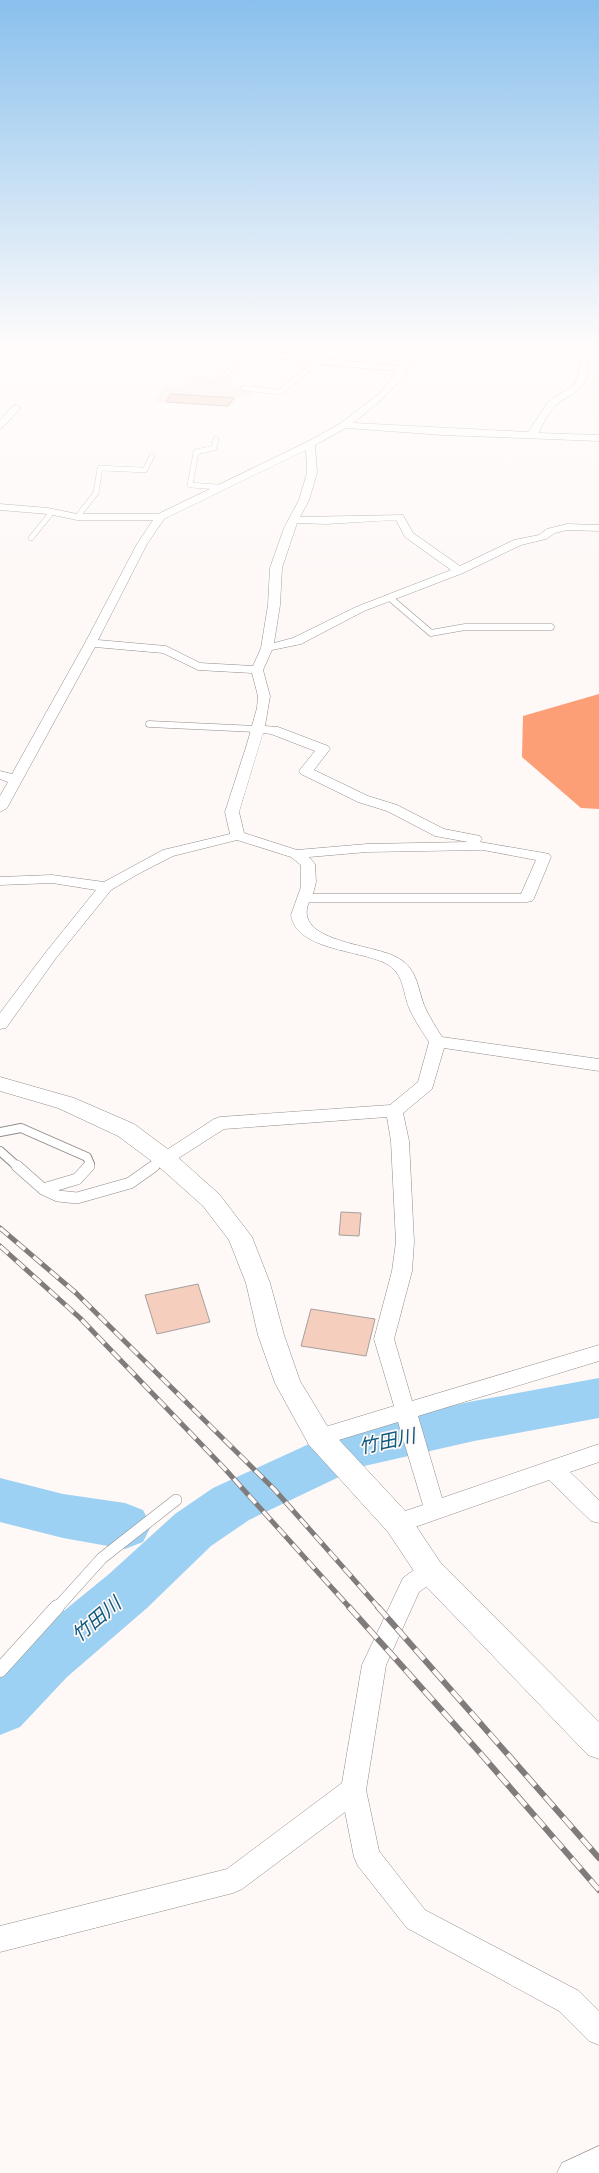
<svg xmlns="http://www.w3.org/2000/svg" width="599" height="2173" viewBox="0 0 599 2173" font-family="'Sofia Sans Condensed','Noto Sans JP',sans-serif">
<rect width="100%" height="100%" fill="#fef8f6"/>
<!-- built -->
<path fill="#f7eae4" d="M 194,376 L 232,379 L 230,384 L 256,387 L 249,397 L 239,396 L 230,407 L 155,402 L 165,384 L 186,386 Z"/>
<!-- forest -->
<path fill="#fc9f76" d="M 599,694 L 599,809 L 581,808 L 522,757 L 523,716 Z"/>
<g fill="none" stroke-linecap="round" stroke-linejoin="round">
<!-- river -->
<path fill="#9cd1f4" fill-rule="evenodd" d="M 599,1378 L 599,1418 L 474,1441 L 360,1467 L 249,1520 L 211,1546 L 147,1608 L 67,1677 L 20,1727 L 0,1735 L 0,1668 L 27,1641 L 109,1574 L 175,1514 L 213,1488 L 333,1433 L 351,1427 L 474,1401 Z
M 0,1478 L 63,1494 L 125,1503 L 143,1510 L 151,1526 L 143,1542 L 125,1549 L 63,1538 L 0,1522 Z"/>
</g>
<!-- building -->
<path fill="#f5cebd" stroke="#a5a09e" d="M 171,394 L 234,398 L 228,406 L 166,402 Z
M 341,1212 L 361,1213 L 359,1236 L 339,1235 Z
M 198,1284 L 210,1322 L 157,1334 L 145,1295 Z
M 311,1309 L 375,1319 L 366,1356 L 301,1346 Z"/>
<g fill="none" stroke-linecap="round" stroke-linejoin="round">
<defs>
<path id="lane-far4" d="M 224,377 L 246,354
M 243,388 L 280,392 L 318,361
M 216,439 L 214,448 L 196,452 L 190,485 L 219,487
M 77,517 L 96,493 L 100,468 L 145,470 L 152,456
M 31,538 L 52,512"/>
<path id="lane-far3" d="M 390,598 L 431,633 L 465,627 L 551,627
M 149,724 L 257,729"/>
<path id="lane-far2" d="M 0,1132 L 21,1128 L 87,1157 L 90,1164 L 88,1167
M 0,1151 L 18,1167
M 153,1167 L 165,1159"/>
<path id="lane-far1" d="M 17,1166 L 43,1189 L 58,1196 L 77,1198 L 130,1183 L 154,1166
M 43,1189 L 77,1179 L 89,1166
M 57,1608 L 102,1558 L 176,1500"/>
<path id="lane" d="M 0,1670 L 57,1607"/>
<path id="street" d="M 249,348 L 318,358 L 401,366 L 413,348 L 421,348 C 405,381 381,401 353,423 L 528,432 L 548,402 L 574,385 L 578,376 L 583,348 L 591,348 C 587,359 590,371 585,381 C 579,394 566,396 557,404 C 548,412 544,423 538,433 L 599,435 L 599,441 L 443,435 L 346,428 L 315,445 L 317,473 L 309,500 L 300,517 L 403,515 L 413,533 L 460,566 L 514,540 L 539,535 L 547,529 L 567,524 L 599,525 L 599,531 L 567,530 L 555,533 L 546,539 L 521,545 L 463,573 L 364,611 L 301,644 L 272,650 L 263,670 L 270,696 L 265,726 L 278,727 L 328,746 L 330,749 L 314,770 L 368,796 L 397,805 L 444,829 L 480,836 L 482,839 L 480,842 L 544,853 L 549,854 L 551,857 L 534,898 L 532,901 L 527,902 L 309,902 C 292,942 373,944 396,957 C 417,967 417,986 424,1005 C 429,1017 436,1027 442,1037 L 599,1059 L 599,1071 L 444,1048 L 432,1089 L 403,1113 L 409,1141 L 414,1242 L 412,1271 L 394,1339 L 412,1401 L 599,1345 L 599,1361 L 418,1416 L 442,1498 L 599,1444 L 599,1462 L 570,1472 L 599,1500 L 599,1523 L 591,1521 L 549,1480 L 398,1533 L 390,1530 L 387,1523 L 390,1516 L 423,1505 L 398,1422 L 319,1446 L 312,1443 L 308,1437 L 312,1431 L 394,1406 L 374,1339 L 392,1271 L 396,1242 L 391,1141 L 387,1117 L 224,1129 L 171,1163 L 165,1165 L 159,1163 L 156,1159 L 159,1155 L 214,1119 L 220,1117 L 390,1105 L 418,1082 L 429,1042 C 422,1031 415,1021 410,1010 C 402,992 405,973 385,963 C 359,950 296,950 291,915 L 301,887 L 301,865 L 291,857 L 237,840 L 173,856 L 138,874 L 111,890 L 56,958 L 6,1028 L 0,1029 L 0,1013 L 46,952 L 96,890 L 52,883 L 0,885 L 0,877 L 52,875 L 104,882 L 163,850 L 230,834 L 225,812 L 247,744 L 257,708 L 258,696 L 252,673 L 198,670 L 163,653 L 95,647 L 7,808 L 0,812 L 0,796 L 8,782 L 0,779 L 0,771 L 12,774 L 85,643 L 137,544 L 153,520 L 77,520 L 48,514 L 0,510 L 0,504 L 48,508 L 77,514 L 158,514 L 307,442 L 341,423 L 380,393 L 397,371 L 318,364 L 246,353 L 246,349 ZM 306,450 L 307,473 L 299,500 L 284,528 L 270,568 L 268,605 L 261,648 L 253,666 L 200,663 L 166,646 L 98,640 L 147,544 L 164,519 ZM 396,520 L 405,537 L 451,570 L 356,607 L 293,638 L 274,643 L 280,605 L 282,568 L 297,523 L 326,524 ZM 263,733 L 271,734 L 315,751 L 299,771 L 301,774 L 358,802 L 387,811 L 435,836 L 468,842 L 367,844 L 297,850 L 244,833 L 239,812 ZM 483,850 L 536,860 L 521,894 L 313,894 L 316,882 L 315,864 L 309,857 L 367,852 Z
M 16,405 L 21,408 L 19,410 L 3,427 L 0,428 L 0,420 L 13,406 Z
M 430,1561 L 438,1564 L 441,1571 L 438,1578 L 419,1592 L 386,1665 L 366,1790 L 379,1851 L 425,1910 L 579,1991 L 599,2011 L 599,2045 L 589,2041 L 559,2011 L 407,1928 L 358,1866 L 354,1857 L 345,1812 L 242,1889 L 233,1893 L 0,1952 L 0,1926 L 227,1869 L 342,1783 L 362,1665 L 403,1578 L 422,1564 Z
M 599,2146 L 599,2173 L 557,2173 L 562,2163 Z"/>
<path id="secondary" d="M 0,1077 L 74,1098 L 134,1124 L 173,1153 L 219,1194 L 252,1237 L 270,1283 L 284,1335 L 300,1381 L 329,1429 L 408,1514 L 440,1562 L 599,1722 L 599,1759 L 588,1755 L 420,1580 L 388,1532 L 309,1445 L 275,1383 L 258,1335 L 246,1283 L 229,1240 L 203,1206 L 157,1165 L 118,1136 L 58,1108 L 0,1091 Z"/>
</defs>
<!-- lane-far4 casing -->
<use href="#lane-far4" stroke="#918c8a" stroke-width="5.5"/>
<!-- lane-far3 casing -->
<use href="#lane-far3" stroke="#918c8a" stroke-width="7"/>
<!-- lane-far2 casing -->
<use href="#lane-far2" stroke="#918c8a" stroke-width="10"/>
<!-- lane-far1 casing -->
<use href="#lane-far1" stroke="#918c8a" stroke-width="12"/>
<!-- lane casing -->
<use href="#lane" stroke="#918c8a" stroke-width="15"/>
<!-- street casing -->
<use href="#street" stroke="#918c8a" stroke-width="1"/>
<!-- secondary casing -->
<use href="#secondary" stroke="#918c8a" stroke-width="1"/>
<!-- lane-far4 -->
<use href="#lane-far4" stroke="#fff" stroke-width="5"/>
<!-- lane-far3 -->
<use href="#lane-far3" stroke="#fff" stroke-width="6"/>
<!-- lane-far2 -->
<use href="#lane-far2" stroke="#fff" stroke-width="8"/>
<!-- lane-far1 -->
<use href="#lane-far1" stroke="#fff" stroke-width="11"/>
<!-- lane -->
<use href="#lane" stroke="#fff" stroke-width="14"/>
<!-- street -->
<use href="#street" fill="#fff" fill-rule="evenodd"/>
<!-- secondary -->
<use href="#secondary" fill="#fff" fill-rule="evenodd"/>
<defs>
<path id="rail-far1" d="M 0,1228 L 76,1293 L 274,1489 L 379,1608
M 0,1246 L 80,1318 L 225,1469 L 350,1608"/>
<path id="rail" d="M 349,1607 L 481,1754 L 599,1890
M 378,1607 L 599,1858"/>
</defs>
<!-- rail-far1 casing -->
<use href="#rail-far1" stroke="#807c7b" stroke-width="5"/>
<!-- rail casing -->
<use href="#rail" stroke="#807c7b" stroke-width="6"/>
<!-- rail-far1 -->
<use href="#rail-far1" stroke="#fef8f6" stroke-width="3.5" stroke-dasharray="11" stroke-linecap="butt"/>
<!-- rail -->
<use href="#rail" stroke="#fef8f6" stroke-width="4.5" stroke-dasharray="14" stroke-linecap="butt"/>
</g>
<!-- sky -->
<linearGradient id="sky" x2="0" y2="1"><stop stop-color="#89c0ed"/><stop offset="0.53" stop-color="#fffcfb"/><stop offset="1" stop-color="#fffcfb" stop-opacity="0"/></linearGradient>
<rect width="599" height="652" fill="url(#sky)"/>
<g text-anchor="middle" stroke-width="3.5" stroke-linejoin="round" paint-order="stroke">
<!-- near-water labels -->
<g font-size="19" font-style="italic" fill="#0c597f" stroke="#fef8f6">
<text transform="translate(387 1441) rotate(-12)" y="7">竹田川</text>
<text transform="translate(96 1619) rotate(-40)" y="7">竹田川</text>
</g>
</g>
</svg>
